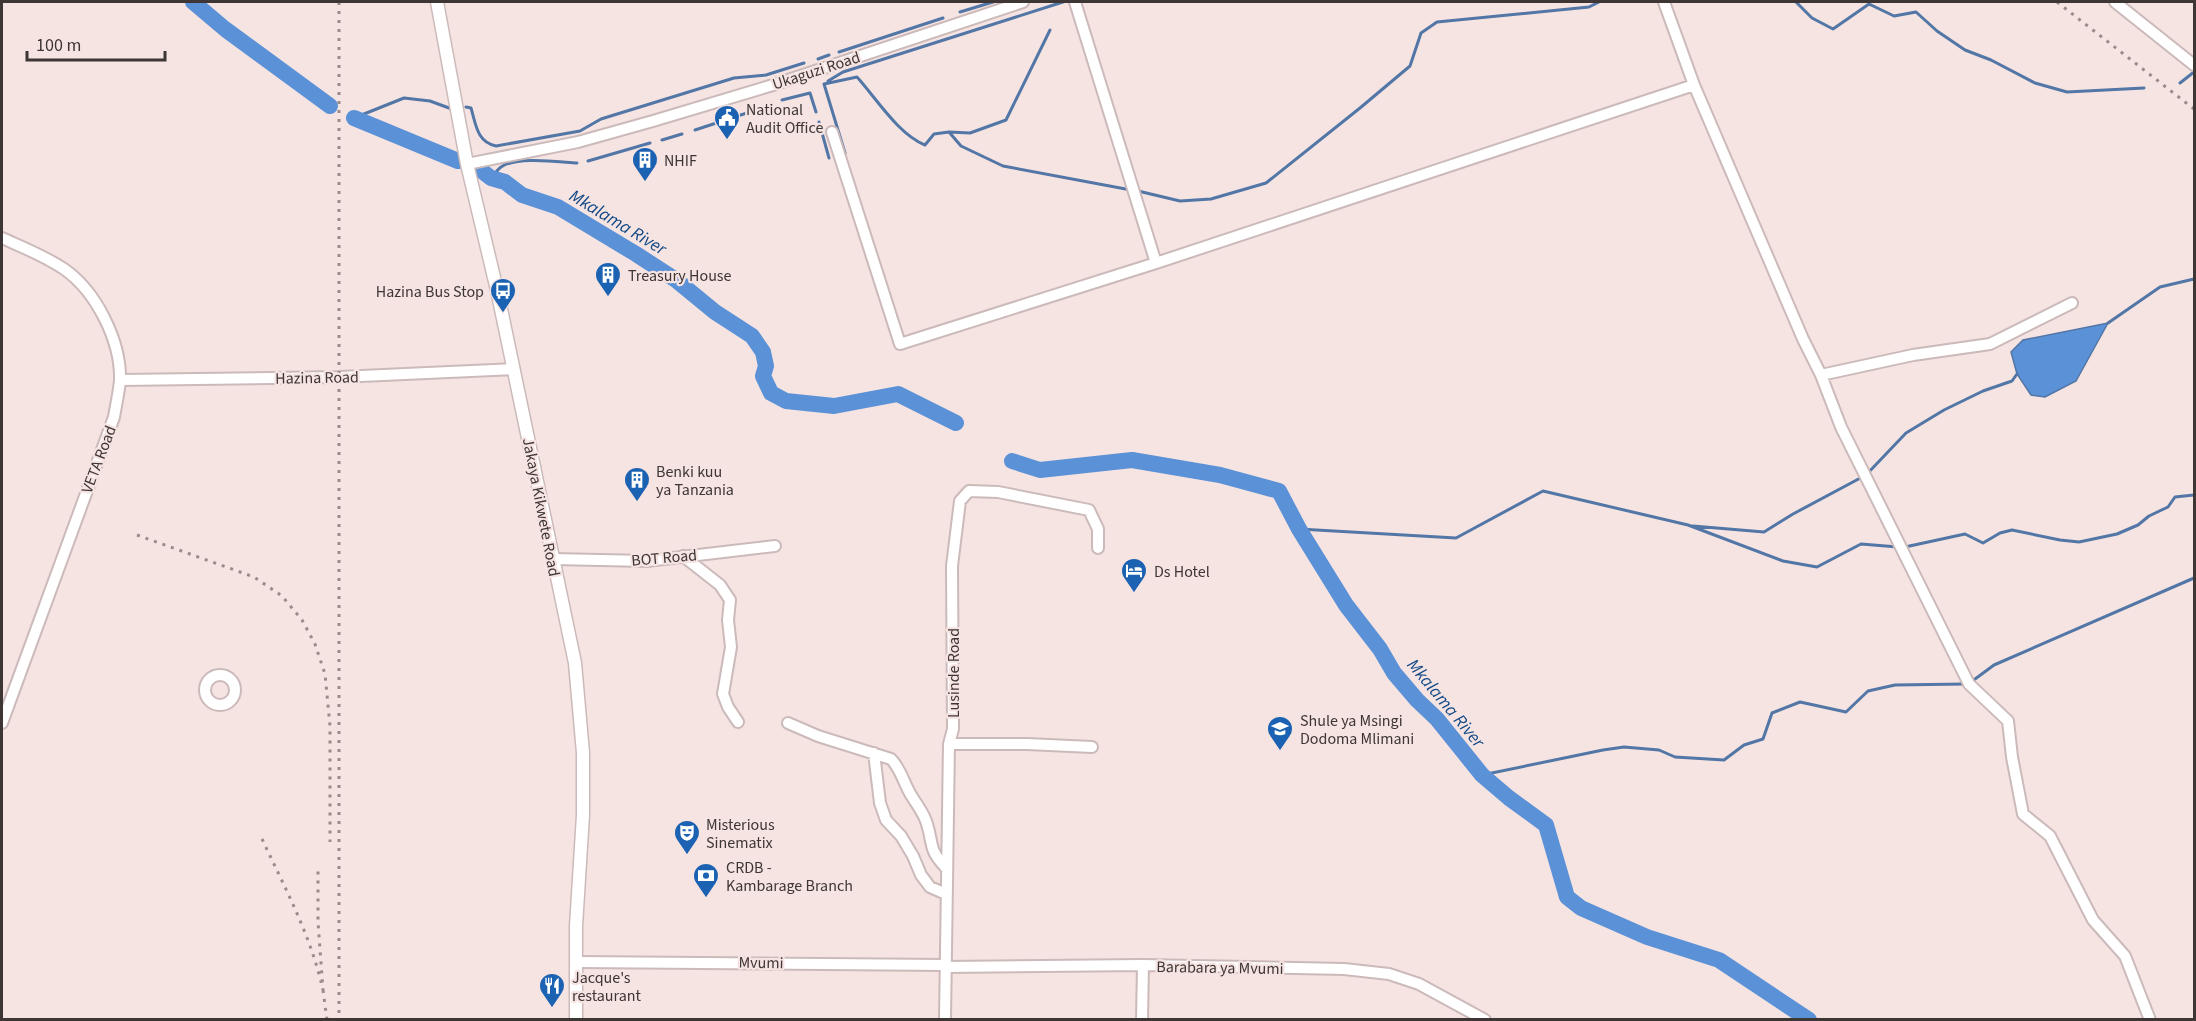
<svg xmlns="http://www.w3.org/2000/svg" width="2196" height="1021" viewBox="0 0 2196 1021" font-family="'Source Sans 3',sans-serif">
<rect width="100%" height="100%" fill="#f6e4e2"/>
<!-- water -->
<path fill="#5b91d6" stroke="#5276a6" stroke-width="1.5" d="M 2108,323 L 2076,381 L 2045,397 L 2031,395 L 2017,374 L 2011,352 L 2023,340 Z"/>
<g fill="none" stroke-linecap="round" stroke-linejoin="round">
<!-- stream -->
<path stroke="#5276a6" stroke-width="3" d="M 1796,2 L 1812,18 L 1833,29 L 1869,4 L 1894,16 L 1916,12 L 1937,31 L 1965,50 L 1991,60 L 2035,83 L 2067,92 L 2144,88
M 960,12 L 993,2
M 839,52 L 943,18
M 818,59 L 829,55
M 828,81 L 843,72 L 1063,2
M 2180,83 L 2194,72
M 824,84 L 857,77 C 876,98 898,134 925,145 L 934,134 L 949,132 L 961,146 L 1003,166 L 1131,190
M 824,84 L 845,153
M 782,100 L 810,93 L 816,112
M 466,107 L 471,108 C 476,125 477,142 496,146 L 580,131 L 601,119 L 734,78 L 766,75 L 804,63
M 354,118 L 404,98 L 430,101 L 449,108
M 819,122 L 829,158
M 695,130 L 771,105
M 949,132 L 970,133 L 1006,120 L 1050,30
M 662,140 L 682,134
M 588,161 L 650,143
M 491,178 C 494,175 497,170 501,167 C 517,156 559,162 577,163
M 1138,191 L 1180,201 L 1211,199 L 1266,183 L 1360,108 L 1410,66 L 1421,33 L 1437,22 L 1589,7 L 1599,2
M 2108,323 L 2160,287 L 2194,279
M 1693,526 L 1764,532 L 1793,514 L 1866,475 L 1906,433 L 1944,410 L 1983,391 L 2012,381 L 2017,374
M 1299,529 L 1456,538 L 1543,491 L 1688,525 L 1783,561 L 1817,567 L 1861,544 L 1898,547
M 1905,547 L 1965,534 L 1983,543 L 2000,533 L 2012,530 L 2060,540 L 2079,542 L 2117,534 L 2138,525 L 2149,516 L 2168,507 L 2175,497 L 2194,495
M 1971,682 L 1994,665 L 2194,578
M 1482,775 L 1603,750 L 1624,747 L 1659,750 L 1675,757 L 1724,760 L 1744,745 L 1763,739 L 1772,713 L 1800,702 L 1846,712 L 1868,691 L 1895,685 L 1965,684"/>
<!-- river -->
<path stroke="#5b91d6" stroke-width="16" d="M 193,2 L 225,29 L 330,106
M 354,118 L 458,161
M 482,171 L 491,178 L 505,182 L 522,195 L 558,207 L 636,254 L 676,280 L 715,312 L 752,336 L 763,352 L 766,366 L 763,376 L 771,393 L 786,401 L 834,406 L 898,394 L 956,423
M 1012,461 L 1040,470 L 1132,460 L 1220,475 L 1279,491 L 1299,529 L 1346,605 L 1380,649 L 1394,673 L 1417,700 L 1437,719 L 1482,775 L 1509,798 L 1546,825 L 1567,897 L 1581,908 L 1647,937 L 1719,960 L 1809,1020"/>
<defs>
<path id="minor" d="M 1075,2 L 1156,263 L 1694,85
M 1664,2 L 1694,85 L 1803,339 L 1821,375 L 1841,427 L 1969,684 L 2008,721 L 2012,757 L 2023,814 L 2050,836 L 2093,920 L 2125,956 L 2150,1020
M 2115,2 L 2194,65
M 832,132 L 900,344 L 1156,263
M 467,164 L 578,142 L 653,121 L 773,85 L 1023,2
M 2,238 C 22,247 45,256 64,269 C 96,291 121,341 120,380 C 119,392 116,405 114,417 L 2,723
M 1821,375 L 1913,355 L 1990,344 L 2072,303
M 120,380 L 339,377 L 514,369
M 683,556 L 720,585 L 730,600 L 728,620 L 731,647 L 723,694 L 728,707 L 738,722
M 553,559 L 647,561 L 775,546
M205 690a15 15 0 1 1 30 0a15 15 0 1 1-30 0Z
M 788,723 L 818,736 L 891,759 C 901,769 904,784 911,795 C 917,805 924,813 927,824 C 934,847 928,849 947,869
M 949,744 L 1027,744 L 1092,747
M 874,753 L 880,803 L 886,820 L 901,836 L 913,856 L 921,875 L 930,887 L 946,894
M 576,962 L 945,965
M 945,967 L 1143,965 L 1344,969 L 1389,974 L 1419,984 L 1485,1020
M 945,1020 L 949,744 L 953,729 L 952,566 L 960,501 L 969,491 L 998,492 L 1089,510 L 1098,529 L 1098,548
M 1142,1020 L 1143,965"/>
<path id="major" d="M 437,2 L 467,164 L 497,290 L 575,663 L 583,753 L 583,815 L 576,926 L 576,1020"/>
</defs>
<!-- minor casing -->
<use href="#minor" stroke="#cbbab9" stroke-width="14"/>
<!-- major casing -->
<use href="#major" stroke="#cbbab9" stroke-width="15"/>
<!-- minor -->
<use href="#minor" stroke="#fff" stroke-width="10"/>
<!-- major -->
<use href="#major" stroke="#fff" stroke-width="12"/>
<!-- rail -->
<path stroke="#988c8a" stroke-width="3" stroke-dasharray="3 6" stroke-linecap="butt" d="M 339,2 L 339,1020
M 2057,2 L 2194,109
M 137,535 L 254,577 L 282,596 L 302,620 L 315,644 L 325,674 L 330,726 L 330,842
M 262,839 C 285,888 311,936 323,990 L 318,922 L 318,866
M 323,990 L 327,1020"/>
</g>
<!-- icons -->
<defs>
<symbol id="civic-pin" viewBox="-11 -11 22 30"><path d="M0 17L-7.5 6A9.5 9.5 0 1 1 7.5 6Z" fill="#1c62b2" stroke="#f6e4e2"/><path d="M-.6-6.5H3V-4.5H.6V-3L4-1V1h2V6H-6V1h2V-1L-.6-3ZM-1.2 2.5V6h2.4V2.5Z" fill="#fff"/></symbol>
<symbol id="building-pin" viewBox="-11 -11 22 30"><path d="M0 17L-7.5 6A9.5 9.5 0 1 1 7.5 6Z" fill="#1c62b2" stroke="#f6e4e2"/><path d="M-4-6H4V6H1V3H-1V6H-4ZM-2.5-4.3h1.7v1.8h-1.7ZM.8-4.3h1.7v1.8H.8ZM-2.5-1h1.7V.8h-1.7ZM.8-1h1.7V.8H.8Z" fill="#fff"/></symbol>
<symbol id="bus-pin" viewBox="-11 -11 22 30"><path d="M0 17L-7.5 6A9.5 9.5 0 1 1 7.5 6Z" fill="#1c62b2" stroke="#f6e4e2"/><path d="M-5-6H5V4H4V6H2V4H-2V6H-4V4H-5ZM-3.5-4V0h7V-4ZM-3.5 1.2v1.5H-2V1.2ZM2 1.2v1.5H3.5V1.2Z" fill="#fff"/></symbol>
<symbol id="hotel-pin" viewBox="-11 -11 22 30"><path d="M0 17L-7.5 6A9.5 9.5 0 1 1 7.5 6Z" fill="#1c62b2" stroke="#f6e4e2"/><path d="M-6-4.5h1.5V1H6V5H4.5V3h-9V5H-6ZM-4 0a1.8 1.8 0 1 1 3.6 0ZM.5 0V-2.5h3Q6-2.5 6 0Z" fill="#fff"/></symbol>
<symbol id="school-pin" viewBox="-11 -11 22 30"><path d="M0 17L-7.5 6A9.5 9.5 0 1 1 7.5 6Z" fill="#1c62b2" stroke="#f6e4e2"/><path d="M0-5L7-2L0 1L-7-2ZM-4 1L0 2.5L4 1V4Q0 6-4 4Z" fill="#fff"/></symbol>
<symbol id="theatre-pin" viewBox="-11 -11 22 30"><path d="M0 17L-7.5 6A9.5 9.5 0 1 1 7.5 6Z" fill="#1c62b2" stroke="#f6e4e2"/><path d="M-5-5.5Q0-4 5-5.5V0Q5 5 0 6Q-5 5-5 0ZM-3.3-2.5H-1v1.5H-3.3ZM1-2.5H3.3v1.5H1ZM-2.8 1Q0 5.5 2.8 1Z" fill="#fff"/></symbol>
<symbol id="bank-pin" viewBox="-11 -11 22 30"><path d="M0 17L-7.5 6A9.5 9.5 0 1 1 7.5 6Z" fill="#1c62b2" stroke="#f6e4e2"/><path d="M-6-4H6V4H-6ZM0-2.3a2.3 2.3 0 1 0 0 4.6a2.3 2.3 0 1 0 0-4.6Z" fill="#fff"/></symbol>
<symbol id="restaurant-pin" viewBox="-11 -11 22 30"><path d="M0 17L-7.5 6A9.5 9.5 0 1 1 7.5 6Z" fill="#1c62b2" stroke="#f6e4e2"/><path d="M-5-6h1v4h1v-4h1v4h1v-4h1v5L-1.5 .5V6h-2V.5L-5-1ZM5-6V6H3V1.5H1.5Q1.5-4 5-6Z" fill="#fff"/></symbol>
</defs>
<g fill-rule="evenodd">
<use href="#civic-pin" x="712" y="103" width="30" height="40"/>
<use href="#building-pin" x="630" y="145" width="30" height="40"/>
<use href="#building-pin" x="593" y="260" width="30" height="40"/>
<use href="#bus-pin" x="488" y="276" width="30" height="40"/>
<use href="#building-pin" x="622" y="465" width="30" height="40"/>
<use href="#hotel-pin" x="1119" y="556" width="30" height="40"/>
<use href="#school-pin" x="1265" y="714" width="30" height="40"/>
<use href="#theatre-pin" x="672" y="818" width="30" height="40"/>
<use href="#bank-pin" x="691" y="861" width="30" height="40"/>
<use href="#restaurant-pin" x="537" y="971" width="30" height="40"/>
</g>
<g text-anchor="middle" stroke-width="4.5" stroke-linejoin="round" paint-order="stroke">
<!-- street labels -->
<g font-size="16" fill="#3d3635" stroke="#f6e4e2">
<text transform="translate(816 70) rotate(-18)" y="6">Ukaguzi Road</text>
<text transform="translate(317 377) rotate(-1)" y="6">Hazina Road</text>
<text transform="translate(98 459) rotate(-69)" y="6">VETA Road</text>
<text transform="translate(542 507) rotate(79)" y="6">Jakaya Kikwete Road</text>
<text transform="translate(664 557) rotate(-5)" y="6">BOT Road</text>
<text transform="translate(953 673) rotate(-90)" y="6">Lusinde Road</text>
<text transform="translate(761 962) rotate(1)" y="6">Mvumi</text>
<text transform="translate(1220 967) rotate(1)" y="6">Barabara ya Mvumi</text>
</g>
<!-- poi labels -->
<g font-size="16" fill="#3d3635" stroke="#f6e4e2" text-anchor="start">
<text x="746" y="115">National<tspan x="746" dy="18">Audit Office</tspan></text>
<text x="664" y="166">NHIF</text>
<text x="628" y="281">Treasury House</text>
<text x="484" y="297" text-anchor="end">Hazina Bus Stop</text>
<text x="656" y="477">Benki kuu<tspan x="656" dy="18">ya Tanzania</tspan></text>
<text x="1154" y="577">Ds Hotel</text>
<text x="1300" y="726">Shule ya Msingi<tspan x="1300" dy="18">Dodoma Mlimani</tspan></text>
<text x="706" y="830">Misterious<tspan x="706" dy="18">Sinematix</tspan></text>
<text x="726" y="873">CRDB -<tspan x="726" dy="18">Kambarage Branch</tspan></text>
<text x="572" y="983">Jacque's<tspan x="572" dy="18">restaurant</tspan></text>
</g>
<!-- water labels -->
<g font-size="18" font-style="italic" fill="#104887" stroke="#f6e4e2">
<text transform="translate(618 222) rotate(31)" y="6">Mkalama River</text>
<text transform="translate(1446 703) rotate(50)" y="6">Mkalama River</text>
</g>
</g>
<!-- border -->
<rect width="2196" height="1021" fill="none" stroke="#3d3635" stroke-width="6"/>
<!-- scale -->
<path d="M27 51v9h138v-9" fill="none" stroke="#3d3635" stroke-width="3"/>
<text x="36" y="51" font-size="18" fill="#3d3635" stroke="#f6e4e2" stroke-width="4.5" paint-order="stroke">100 m</text>
</svg>
